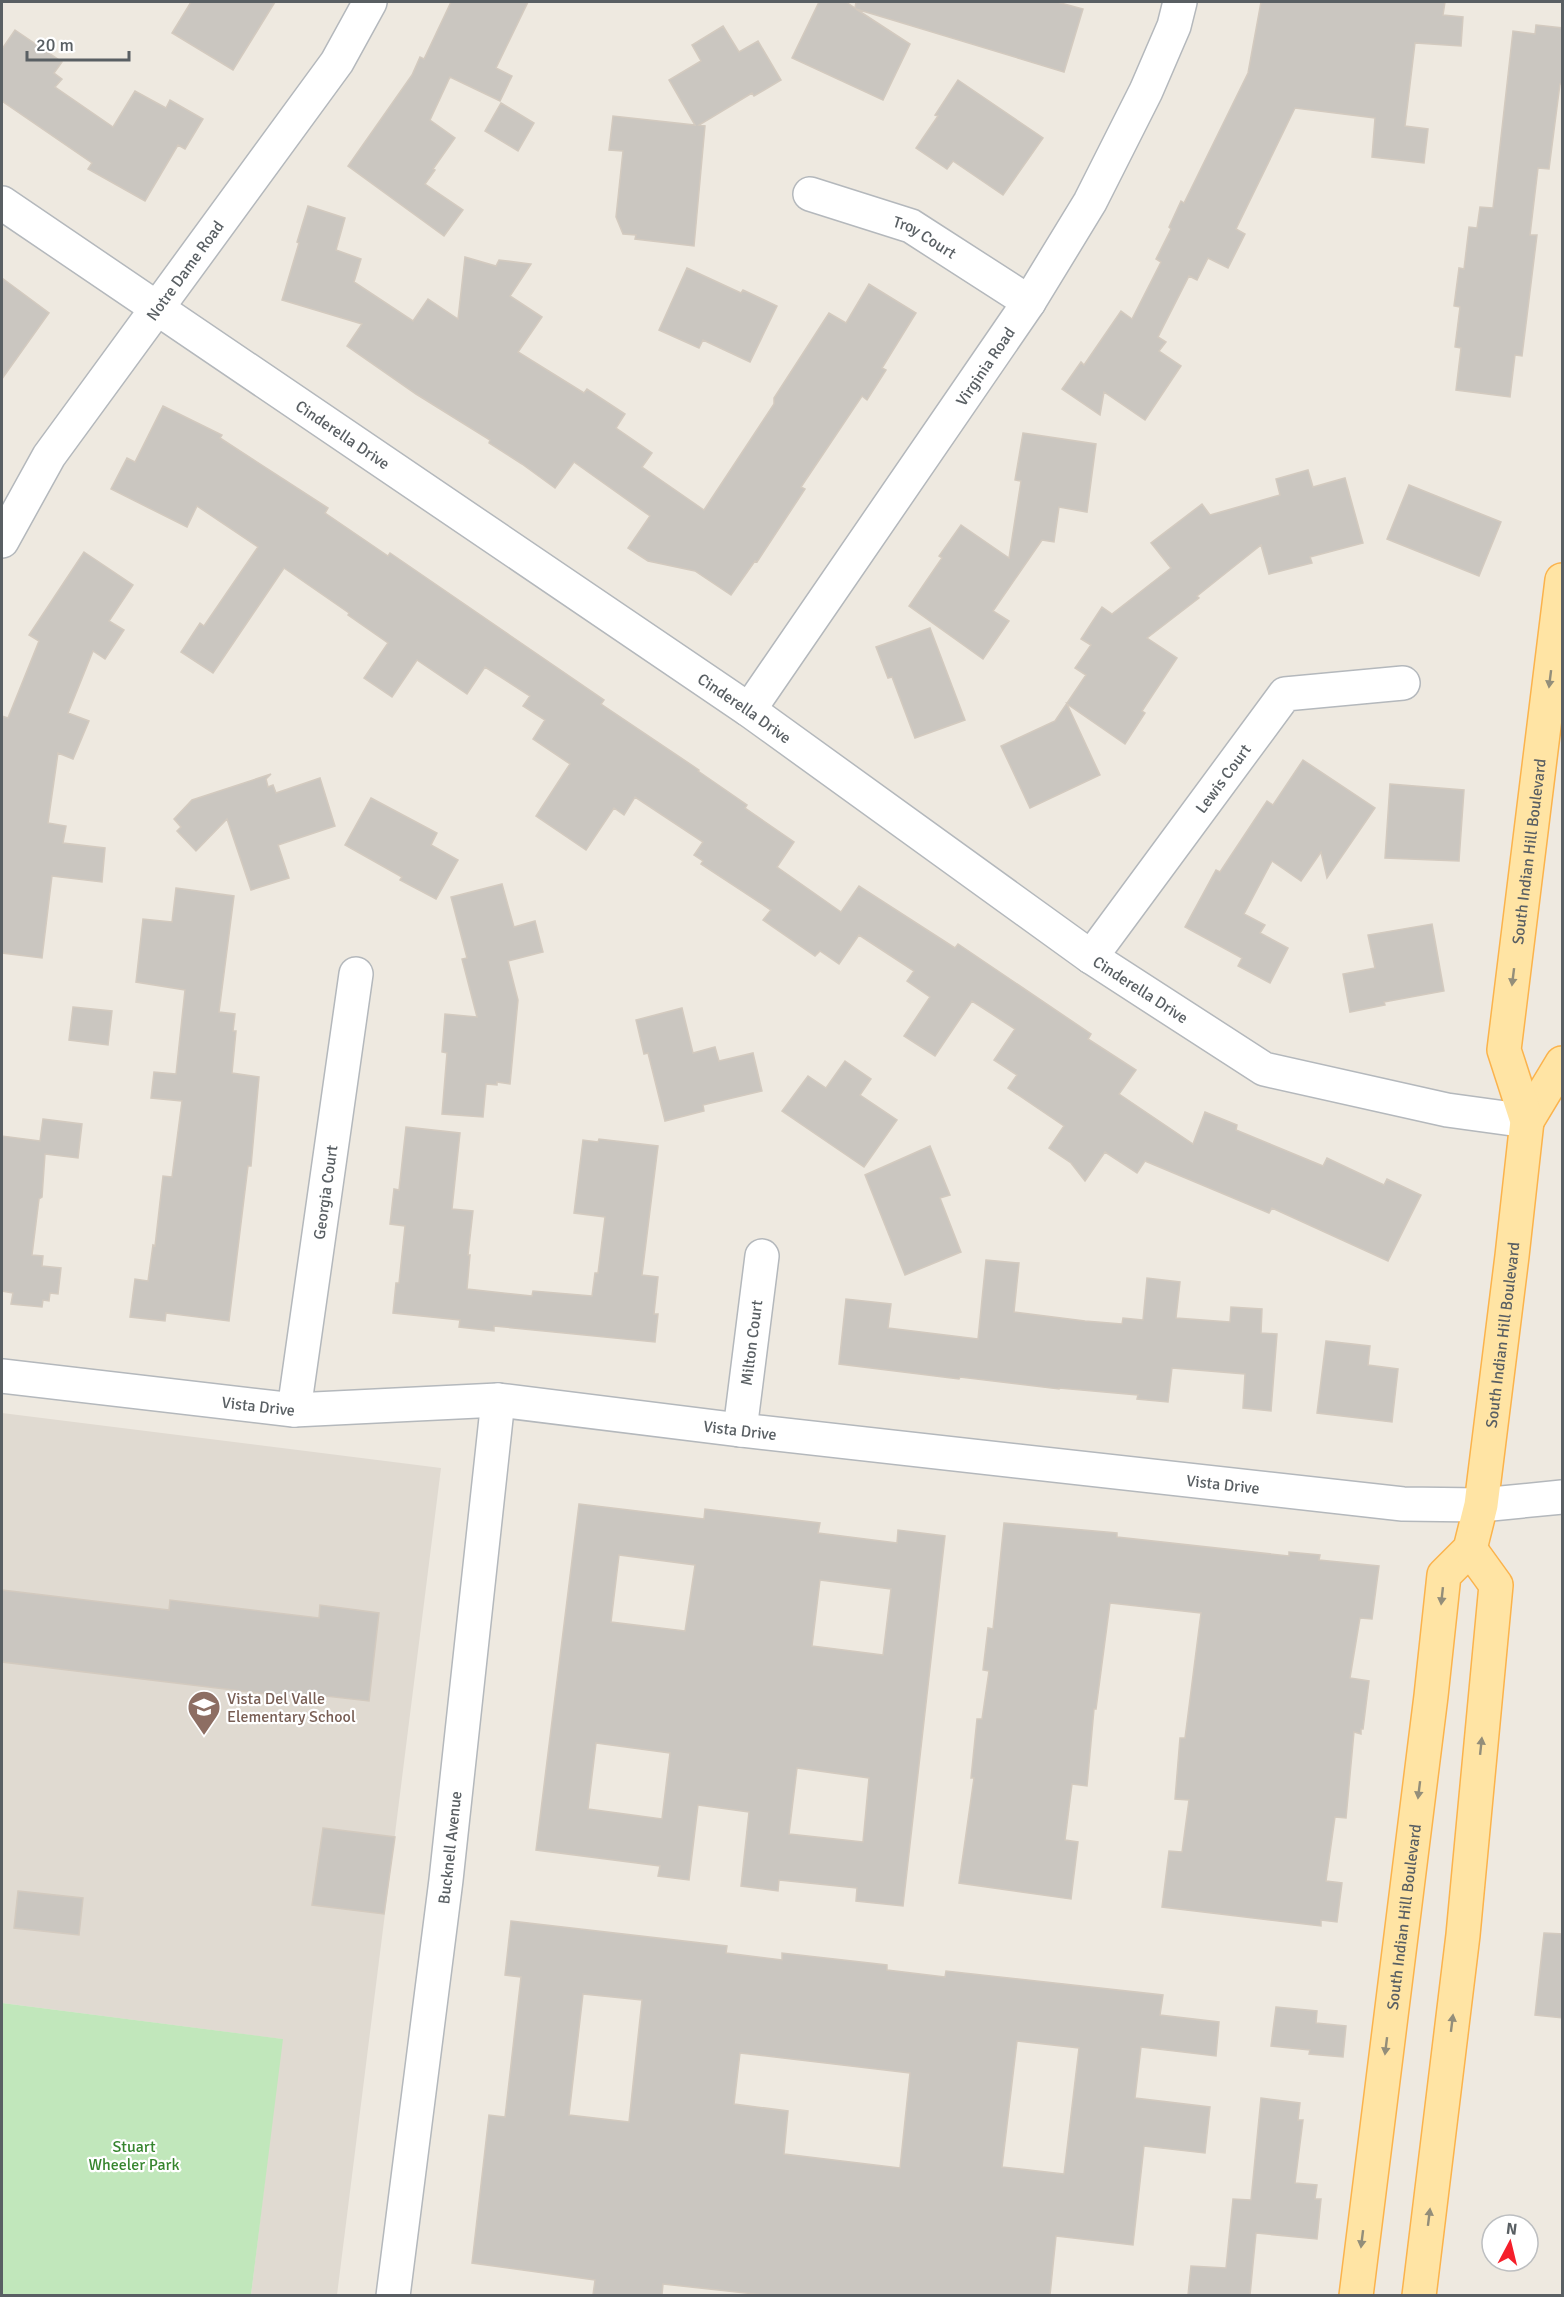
<svg xmlns="http://www.w3.org/2000/svg" width="1564" height="2297" viewBox="0 0 1564 2297" font-family="Signika,sans-serif">
<rect width="100%" height="100%" fill="#eee9e0"/>
<!-- education -->
<path fill="#e0dad1" d="M 2,1413 L 441,1468 L 337,2295 L 251,2295 L 282,2039 L 2,2003 Z"/>
<!-- green -->
<path fill="#c1e7bb" d="M 2,2003 L 283,2039 L 251,2295 L 2,2295 Z"/>
<!-- building -->
<path fill="#cac6c0" stroke="#d3cabf" stroke-width="1.5" fill-rule="evenodd" d="M 191,2 L 275,2 L 233,70 L 172,33 Z
M 451,2 L 528,2 L 496,68 L 512,76 L 500,101 L 450,77 L 430,120 L 455,138 L 433,169 L 435,170 L 425,184 L 463,210 L 444,236 L 348,166 L 412,75 L 420,57 L 424,59 Z
M 819,2 L 846,2 L 855,8 L 856,2 L 1057,2 L 1083,9 L 1064,72 L 856,9 L 910,44 L 883,100 L 792,58 Z
M 1261,2 L 1445,2 L 1443,15 L 1463,17 L 1461,46 L 1415,43 L 1405,126 L 1428,129 L 1424,163 L 1372,157 L 1375,118 L 1295,108 L 1236,229 L 1245,234 L 1228,268 L 1208,258 L 1197,280 L 1189,276 L 1158,337 L 1166,342 L 1159,351 L 1181,366 L 1145,420 L 1104,392 L 1100,415 L 1062,389 L 1081,362 L 1084,365 L 1121,311 L 1132,319 L 1161,262 L 1156,259 L 1171,229 L 1169,227 L 1181,201 L 1184,203 L 1248,73 Z
M 1536,25 L 1563,28 L 1563,84 L 1560,84 L 1549,169 L 1538,168 L 1530,235 L 1537,235 L 1522,356 L 1515,355 L 1510,397 L 1456,390 L 1461,348 L 1455,347 L 1460,307 L 1454,306 L 1459,268 L 1464,269 L 1469,227 L 1477,228 L 1480,207 L 1493,208 L 1513,31 L 1535,34 Z
M 723,26 L 739,52 L 758,41 L 781,80 L 754,96 L 752,93 L 699,125 L 705,126 L 694,246 L 635,239 L 636,235 L 623,234 L 616,217 L 623,151 L 609,150 L 613,116 L 695,125 L 669,80 L 701,61 L 692,45 Z
M 15,30 L 62,62 L 54,73 L 62,79 L 55,87 L 113,127 L 135,91 L 166,108 L 170,100 L 203,119 L 185,149 L 178,145 L 145,201 L 88,169 L 92,163 L 2,101 L 2,49 Z
M 958,80 L 1043,138 L 1003,195 L 953,161 L 947,169 L 916,148 L 938,116 L 935,115 Z
M 501,103 L 534,123 L 518,151 L 485,131 Z
M 308,206 L 345,218 L 336,250 L 361,259 L 354,282 L 413,321 L 428,299 L 458,319 L 465,257 L 496,266 L 499,260 L 531,264 L 510,296 L 542,317 L 518,352 L 584,393 L 587,389 L 625,414 L 616,428 L 652,453 L 642,467 L 704,510 L 774,404 L 774,398 L 829,313 L 846,323 L 869,284 L 916,313 L 882,368 L 886,370 L 867,400 L 862,396 L 801,487 L 805,489 L 757,562 L 755,561 L 731,595 L 695,571 L 648,561 L 628,548 L 650,516 L 574,462 L 555,488 L 522,464 L 489,443 L 490,440 L 416,394 L 347,346 L 362,324 L 282,300 L 299,243 L 297,242 Z
M 687,268 L 741,293 L 743,290 L 777,306 L 750,362 L 703,340 L 699,348 L 659,330 Z
M 2,278 L 49,313 L 2,379 Z
M 163,406 L 222,435 L 220,438 L 328,508 L 325,513 L 388,556 L 390,553 L 604,700 L 601,704 L 699,770 L 698,771 L 747,805 L 745,808 L 794,842 L 777,867 L 841,912 L 859,886 L 955,948 L 958,944 L 1091,1034 L 1088,1039 L 1136,1070 L 1119,1094 L 1193,1144 L 1205,1112 L 1237,1125 L 1236,1130 L 1323,1166 L 1327,1158 L 1384,1185 L 1387,1179 L 1421,1195 L 1388,1261 L 1272,1208 L 1269,1213 L 1145,1161 L 1137,1173 L 1105,1152 L 1085,1181 L 1071,1163 L 1049,1148 L 1064,1126 L 1008,1088 L 1017,1075 L 994,1060 L 1015,1029 L 972,1001 L 935,1056 L 904,1036 L 930,997 L 907,981 L 914,971 L 859,935 L 839,964 L 820,951 L 815,956 L 763,920 L 771,910 L 701,864 L 703,861 L 694,855 L 703,842 L 635,797 L 624,815 L 614,808 L 586,850 L 536,816 L 570,764 L 533,739 L 545,720 L 523,706 L 530,696 L 485,667 L 467,694 L 417,660 L 392,697 L 364,678 L 388,643 L 348,615 L 349,613 L 284,568 L 213,673 L 181,652 L 200,623 L 204,626 L 258,547 L 197,506 L 187,527 L 111,489 L 127,458 L 135,462 Z
M 1023,433 L 1096,444 L 1087,512 L 1059,507 L 1054,542 L 1042,540 L 993,611 L 1009,621 L 983,659 L 909,606 L 942,558 L 939,556 L 961,525 L 1009,558 L 1021,481 L 1015,480 Z
M 1308,470 L 1313,487 L 1345,478 L 1363,543 L 1310,557 L 1312,563 L 1269,574 L 1261,545 L 1197,596 L 1199,598 L 1147,638 L 1177,658 L 1142,711 L 1145,713 L 1125,744 L 1067,704 L 1100,775 L 1030,808 L 1001,746 L 1055,721 L 1086,675 L 1075,668 L 1091,645 L 1081,639 L 1102,607 L 1112,614 L 1171,568 L 1151,543 L 1202,504 L 1210,515 L 1280,495 L 1276,479 Z
M 1409,485 L 1501,522 L 1479,576 L 1387,539 Z
M 84,552 L 133,585 L 109,621 L 124,630 L 105,659 L 93,651 L 68,713 L 89,721 L 73,759 L 58,753 L 48,823 L 66,826 L 63,843 L 105,848 L 102,882 L 52,876 L 42,958 L 2,953 L 2,716 L 8,718 L 39,641 L 29,635 Z
M 930,628 L 965,720 L 915,738 L 892,677 L 888,678 L 876,647 Z
M 1303,760 L 1375,808 L 1327,878 L 1321,852 L 1301,881 L 1272,861 L 1244,914 L 1265,925 L 1260,933 L 1288,948 L 1270,983 L 1238,966 L 1242,958 L 1185,927 L 1216,870 L 1220,872 L 1267,801 L 1273,805 Z
M 271,774 L 266,779 L 268,787 L 273,785 L 276,793 L 320,778 L 335,826 L 278,845 L 289,878 L 251,890 L 227,819 L 196,851 L 177,831 L 181,827 L 174,819 L 192,800 Z
M 1390,784 L 1464,790 L 1459,861 L 1385,858 Z
M 371,798 L 437,833 L 431,845 L 458,860 L 436,899 L 400,880 L 402,877 L 345,845 Z
M 502,884 L 514,927 L 535,921 L 543,952 L 508,961 L 518,1000 L 510,1084 L 497,1082 L 497,1085 L 486,1084 L 483,1117 L 442,1114 L 447,1053 L 442,1052 L 445,1014 L 477,1017 L 462,959 L 467,958 L 451,897 Z
M 176,888 L 234,896 L 219,1012 L 235,1014 L 233,1031 L 236,1031 L 232,1073 L 259,1077 L 251,1166 L 248,1166 L 229,1321 L 166,1313 L 165,1321 L 130,1317 L 135,1279 L 148,1281 L 153,1245 L 155,1246 L 163,1176 L 172,1177 L 182,1101 L 151,1098 L 154,1072 L 176,1074 L 185,990 L 136,982 L 143,919 L 172,922 Z
M 1432,924 L 1444,991 L 1384,1002 L 1385,1005 L 1350,1012 L 1343,974 L 1375,968 L 1368,935 Z
M 73,1007 L 112,1011 L 108,1045 L 69,1040 Z
M 682,1008 L 693,1053 L 715,1047 L 719,1061 L 753,1053 L 762,1091 L 703,1105 L 704,1111 L 665,1121 L 648,1053 L 644,1054 L 636,1020 Z
M 845,1061 L 871,1079 L 860,1095 L 897,1120 L 864,1167 L 782,1111 L 808,1076 L 826,1088 Z
M 43,1119 L 82,1124 L 78,1158 L 45,1154 L 42,1197 L 39,1199 L 32,1255 L 43,1256 L 42,1266 L 61,1268 L 58,1294 L 50,1293 L 49,1301 L 43,1300 L 42,1307 L 11,1304 L 13,1293 L 2,1291 L 2,1136 L 40,1141 Z
M 406,1127 L 460,1133 L 452,1209 L 473,1211 L 468,1255 L 470,1255 L 467,1289 L 532,1296 L 533,1291 L 592,1296 L 595,1273 L 598,1273 L 605,1217 L 574,1213 L 583,1140 L 598,1142 L 599,1139 L 658,1146 L 642,1275 L 658,1277 L 654,1314 L 658,1314 L 655,1342 L 494,1326 L 494,1331 L 459,1327 L 460,1320 L 393,1313 L 396,1283 L 399,1283 L 405,1226 L 390,1224 L 394,1189 L 399,1190 Z
M 930,1146 L 950,1195 L 940,1198 L 961,1252 L 905,1275 L 865,1175 Z
M 986,1260 L 1019,1263 L 1014,1312 L 1085,1321 L 1122,1324 L 1123,1318 L 1143,1320 L 1147,1278 L 1180,1282 L 1176,1318 L 1230,1322 L 1231,1307 L 1262,1309 L 1261,1333 L 1277,1334 L 1271,1411 L 1243,1408 L 1245,1374 L 1172,1368 L 1168,1402 L 1137,1399 L 1138,1395 L 1059,1388 L 1059,1389 L 960,1377 L 959,1379 L 839,1364 L 846,1299 L 891,1304 L 888,1328 L 978,1339 Z
M 1326,1341 L 1370,1346 L 1368,1365 L 1398,1369 L 1392,1422 L 1317,1413 Z
M 579,1504 L 704,1519 L 705,1509 L 820,1523 L 818,1533 L 897,1543 L 898,1530 L 945,1536 L 903,1906 L 856,1901 L 857,1888 L 779,1880 L 778,1891 L 741,1886 L 749,1812 L 698,1805 L 689,1880 L 658,1876 L 660,1866 L 536,1850 ZM 619,1555 L 695,1565 L 685,1631 L 611,1622 ZM 820,1580 L 891,1589 L 883,1655 L 812,1646 ZM 596,1743 L 670,1753 L 662,1819 L 588,1809 ZM 797,1768 L 869,1778 L 863,1842 L 789,1834 Z
M 1004,1523 L 1117,1533 L 1117,1537 L 1289,1556 L 1289,1552 L 1320,1555 L 1319,1560 L 1379,1566 L 1372,1619 L 1360,1618 L 1350,1678 L 1369,1681 L 1363,1729 L 1361,1729 L 1361,1734 L 1354,1732 L 1346,1818 L 1335,1817 L 1326,1881 L 1342,1883 L 1337,1922 L 1321,1920 L 1321,1926 L 1162,1907 L 1169,1851 L 1182,1852 L 1189,1800 L 1175,1799 L 1180,1738 L 1185,1738 L 1201,1613 L 1110,1603 L 1096,1709 L 1094,1709 L 1087,1786 L 1072,1784 L 1065,1840 L 1078,1842 L 1071,1899 L 959,1883 L 974,1778 L 971,1778 L 977,1719 L 982,1719 L 989,1671 L 983,1670 L 988,1628 L 993,1629 Z
M 2,1590 L 169,1610 L 170,1600 L 319,1618 L 320,1605 L 379,1613 L 369,1701 L 317,1695 L 317,1700 L 2,1662 Z
M 323,1828 L 395,1837 L 384,1914 L 312,1905 Z
M 18,1891 L 83,1898 L 79,1935 L 14,1928 Z
M 511,1921 L 727,1946 L 726,1953 L 782,1960 L 782,1953 L 887,1965 L 887,1970 L 945,1977 L 946,1971 L 1163,1995 L 1160,2015 L 1219,2022 L 1216,2056 L 1141,2047 L 1135,2098 L 1210,2107 L 1205,2153 L 1144,2146 L 1133,2245 L 1056,2236 L 1050,2295 L 764,2295 L 663,2284 L 662,2295 L 593,2295 L 595,2280 L 472,2263 L 489,2115 L 505,2117 L 521,1977 L 505,1975 ZM 583,1994 L 642,2000 L 629,2122 L 569,2115 ZM 1017,2041 L 1079,2048 L 1064,2174 L 1002,2167 ZM 740,2053 L 910,2073 L 900,2168 L 784,2154 L 788,2111 L 734,2104 Z
M 1544,1933 L 1563,1934 L 1563,2018 L 1535,2015 Z
M 1276,2007 L 1317,2011 L 1316,2023 L 1346,2026 L 1343,2057 L 1309,2054 L 1310,2050 L 1271,2046 Z
M 1261,2098 L 1300,2103 L 1298,2120 L 1303,2120 L 1295,2183 L 1317,2185 L 1315,2199 L 1321,2199 L 1317,2239 L 1256,2233 L 1250,2295 L 1188,2295 L 1191,2266 L 1226,2268 L 1233,2199 L 1251,2200 Z"/>
<g fill="none" stroke-linecap="round" stroke-linejoin="round">
<defs>
<g id="street">
<path id="s1" d="M 810,194 L 911,226 L 1029,302"/>
<path id="s2" d="M 2,203 L 749,710 L 1091,957 L 1264,1069 L 1447,1110 L 1527,1121"/>
<path id="s3" d="M 2,541 L 49,456 L 337,62 L 370,2"/>
<path id="s4" d="M 749,710 L 1029,302 L 1090,202 L 1146,91 L 1174,26 L 1180,2"/>
<path id="s5" d="M 1091,957 L 1285,694 L 1403,683"/>
<path id="s6" d="M 2,1376 L 294,1410 L 498,1400 L 740,1430 L 1403,1504 L 1481,1505 L 1562,1497"/>
<path id="s7" d="M 294,1410 L 356,974"/>
<path id="s8" d="M 740,1430 L 762,1256"/>
<path id="s9" d="M 393,2296 L 446,1880 L 498,1400"/>
</g>
<g id="primary">
<path d="M 1527,1121 L 1562,1063"/>
<path id="s10" d="M 1356,2296 L 1431,1696 L 1444,1575 L 1470,1549 L 1481,1505 L 1512,1256 L 1527,1121 L 1504,1050 L 1562,580"/>
<path d="M 1419,2296 L 1463,1935 L 1496,1585 L 1470,1549"/>
</g>
</defs>
<!-- street casing -->
<use href="#street" stroke="#b4b8bc" stroke-width="36"/>
<!-- primary casing -->
<use href="#primary" stroke="#fbb34c" stroke-width="36"/>
<!-- street -->
<use href="#street" stroke="#fff" stroke-width="33"/>
<!-- primary -->
<use href="#primary" stroke="#ffe4a4" stroke-width="33"/>
</g>
<!-- one-way arrows -->
<defs><path id="oneway-solid" d="M-6-.8H1V-3.2L6.5 0L1 3.2V.8H-6Z" transform="scale(1.5)"/></defs>
<g fill="#938e7a">
<use href="#oneway-solid" transform="translate(1550 679) rotate(97)"/>
<use href="#oneway-solid" transform="translate(1513 977) rotate(97)"/>
<use href="#oneway-solid" transform="translate(1442 1596) rotate(96)"/>
<use href="#oneway-solid" transform="translate(1481 1746) rotate(-84)"/>
<use href="#oneway-solid" transform="translate(1419 1790) rotate(97)"/>
<use href="#oneway-solid" transform="translate(1452 2023) rotate(-83)"/>
<use href="#oneway-solid" transform="translate(1386 2046) rotate(97)"/>
<use href="#oneway-solid" transform="translate(1429 2217) rotate(-83)"/>
<use href="#oneway-solid" transform="translate(1362 2239) rotate(97)"/>
</g>
<!-- icons -->
<defs>
<symbol id="school-pin" viewBox="-11 -11 22 30"><path d="M0 17L-7.5 6A9.5 9.5 0 1 1 7.5 6Z" fill="#8d6e63" stroke="#fff"/><path d="M0-5L7-2L0 1L-7-2ZM-4 1L0 2.5L4 1V4Q0 6-4 4Z" fill="#fff"/></symbol>
</defs>
<g fill-rule="evenodd">
<use href="#school-pin" x="185" y="1688" width="38" height="52"/>
</g>
<g text-anchor="middle" stroke-width="4.5" stroke-linejoin="round" paint-order="stroke">
<!-- street labels -->
<g font-size="16" fill="#595f63" stroke="#fff">
<text dy="6" stroke="none"><textPath href="#s1" startOffset="123">Troy Court</textPath></text>
<text dy="6" stroke="none"><textPath href="#s3" startOffset="327">Notre Dame Road</textPath></text>
<text dy="6" stroke="none"><textPath href="#s4" startOffset="417">Virginia Road</textPath></text>
<text dy="6" stroke="none"><textPath href="#s2" startOffset="412">Cinderella Drive</textPath></text>
<text dy="6" stroke="none"><textPath href="#s2" startOffset="898">Cinderella Drive</textPath></text>
<text dy="6" stroke="none"><textPath href="#s5" startOffset="222">Lewis Court</textPath></text>
<text dy="6" stroke="none"><textPath href="#s10" startOffset="1470">South Indian Hill Boulevard</textPath></text>
<text dy="6" stroke="none"><textPath href="#s2" startOffset="1384">Cinderella Drive</textPath></text>
<text dy="6" stroke="none"><textPath href="#s7" startOffset="220">Georgia Court</textPath></text>
<text dy="6" stroke="none"><textPath href="#s10" startOffset="980">South Indian Hill Boulevard</textPath></text>
<text dy="6" stroke="none"><textPath href="#s8" startOffset="88">Milton Court</textPath></text>
<text dy="6" stroke="none"><textPath href="#s6" startOffset="258">Vista Drive</textPath></text>
<text dy="6" stroke="none"><textPath href="#s6" startOffset="742">Vista Drive</textPath></text>
<text dy="6" stroke="none"><textPath href="#s6" startOffset="1228">Vista Drive</textPath></text>
<text dy="6" stroke="none"><textPath href="#s9" startOffset="452">Bucknell Avenue</textPath></text>
<text dy="6" stroke="none"><textPath href="#s10" startOffset="382">South Indian Hill Boulevard</textPath></text>
</g>
<!-- education labels -->
<g font-size="16" fill="#785e54" stroke="#fff" text-anchor="start">
<text x="227" y="1704">Vista Del Valle<tspan x="227" dy="18">Elementary School</tspan></text>
</g>
<!-- park labels -->
<g font-size="16" fill="#36852e" stroke="#fff">
<text x="134" y="2152">Stuart<tspan x="134" dy="18">Wheeler Park</tspan></text>
</g>
</g>
<!-- border -->
<rect width="1564" height="2297" fill="none" stroke="#595f63" stroke-width="6"/>
<!-- north arrow -->
<g transform="translate(1510 2243) rotate(7)"><circle r="28" fill="#ffffff" stroke="#bdbfc1" stroke-width="1.5"/>
<path d="M0-4.5L10 22L0 15L-10 22Z" fill="#f51f2b"/>
<text y="-9" font-size="16" font-weight="bold" text-anchor="middle" fill="#595f63">N</text>
</g>
<!-- scale -->
<path d="M27 51v9h102v-9" fill="none" stroke="#595f63" stroke-width="3"/>
<text x="36" y="51" font-size="18" fill="#595f63" stroke="#ffffff" stroke-width="4.5" paint-order="stroke">20 m</text>
</svg>
